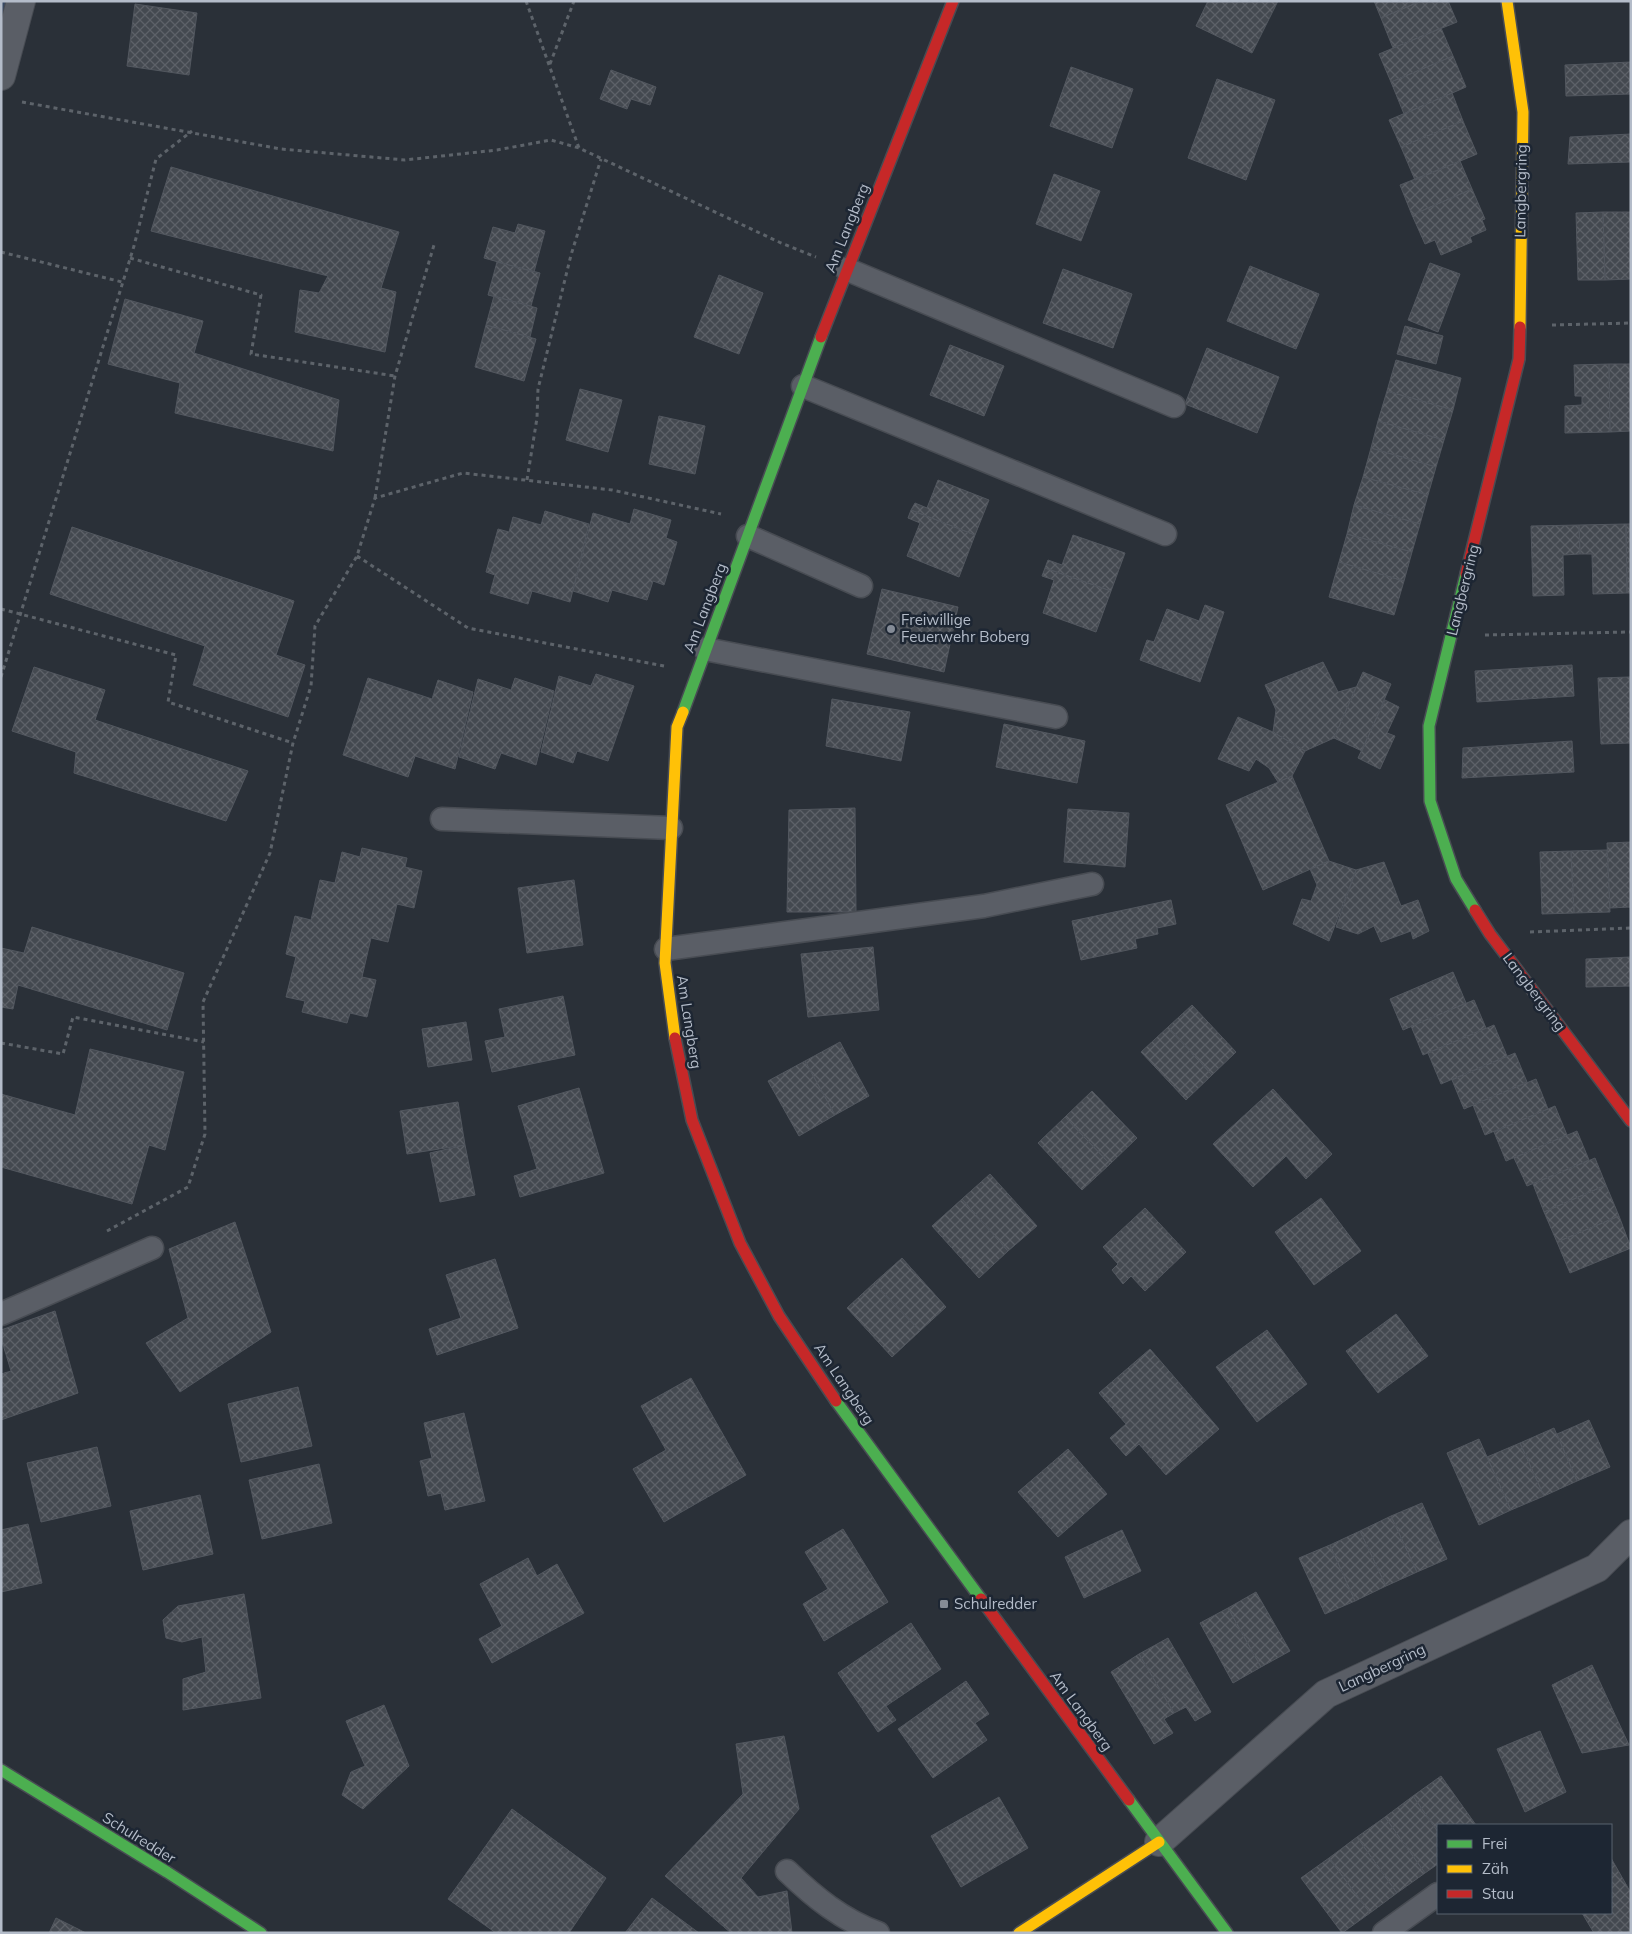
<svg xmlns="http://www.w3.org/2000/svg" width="1632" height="1934" viewBox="0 0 1632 1934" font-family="Mulish,sans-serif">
<defs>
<pattern id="building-cross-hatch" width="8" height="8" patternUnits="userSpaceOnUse" patternTransform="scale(1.25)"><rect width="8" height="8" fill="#444950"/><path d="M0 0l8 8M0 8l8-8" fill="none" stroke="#5d6168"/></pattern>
</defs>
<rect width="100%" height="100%" fill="#2a3038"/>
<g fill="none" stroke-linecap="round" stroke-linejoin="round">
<!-- stream -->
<path stroke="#384963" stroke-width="11" d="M 1,12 L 4,1"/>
</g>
<!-- building -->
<path fill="url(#building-cross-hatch)" stroke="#52575f" d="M 1208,1 L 1278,1 L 1252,53 L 1196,26 Z
M 1374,1 L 1421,1 L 1381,18 Z
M 1421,1 L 1448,1 L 1457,22 L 1393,48 L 1381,18 Z
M 135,4 L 197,13 L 189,75 L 127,66 Z
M 1441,28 L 1453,56 L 1391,82 L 1379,54 Z
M 1453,56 L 1466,87 L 1404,114 L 1391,82 Z
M 1631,62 L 1631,94 L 1566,96 L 1565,65 Z
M 1071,67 L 1133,89 L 1112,148 L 1050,126 Z
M 611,70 L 656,87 L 650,105 L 631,99 L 627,109 L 600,99 Z
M 1217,79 L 1275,100 L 1246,180 L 1188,158 Z
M 1452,93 L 1463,121 L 1401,147 L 1389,120 Z
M 1463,121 L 1477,154 L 1415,180 L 1401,147 Z
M 1631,134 L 1631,162 L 1568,164 L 1570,137 Z
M 1460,161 L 1472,189 L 1412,215 L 1400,185 Z
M 171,167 L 399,232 L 381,288 L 396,292 L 385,352 L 295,332 L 300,290 L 319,293 L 328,276 L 151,231 Z
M 1054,174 L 1100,191 L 1081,241 L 1036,224 Z
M 1472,189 L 1485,219 L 1482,220 L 1486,230 L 1470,237 L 1472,242 L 1441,255 L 1435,240 L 1425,244 L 1412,215 Z
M 1603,212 L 1605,280 L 1578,280 L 1576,213 Z
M 1603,212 L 1631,212 L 1631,279 L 1605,280 Z
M 518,224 L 545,231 L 534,272 L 484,258 L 493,227 L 515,233 Z
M 497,262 L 540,273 L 531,306 L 488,295 Z
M 1430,263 L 1460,274 L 1438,332 L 1408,320 Z
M 1250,266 L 1319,294 L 1296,349 L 1227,321 Z
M 1063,269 L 1132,294 L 1113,348 L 1043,323 Z
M 719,275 L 763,293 L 739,354 L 694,337 Z
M 494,296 L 537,308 L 530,337 L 486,325 Z
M 125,299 L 203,321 L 194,353 L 339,400 L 333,451 L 175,413 L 180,383 L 108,364 Z
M 486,325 L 536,339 L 524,381 L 475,367 Z
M 1405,326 L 1443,336 L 1436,364 L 1397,354 Z
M 950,345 L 1004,366 L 984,416 L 930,395 Z
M 1207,348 L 1279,377 L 1257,433 L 1185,404 Z
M 1396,360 L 1461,378 L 1453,410 L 1387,391 Z
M 1609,364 L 1631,364 L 1631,431 L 1610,432 Z
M 1609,364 L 1610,432 L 1565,433 L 1565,406 L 1582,405 L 1582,396 L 1575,396 L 1574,365 Z
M 580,389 L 622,400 L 608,452 L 566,440 Z
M 1387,391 L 1453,410 L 1444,440 L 1378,421 Z
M 659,416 L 705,426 L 695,474 L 649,464 Z
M 1378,421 L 1444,440 L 1436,467 L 1371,448 Z
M 1371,448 L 1436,467 L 1428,495 L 1363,477 Z
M 1363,477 L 1428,495 L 1420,524 L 1354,505 Z
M 938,480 L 989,500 L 975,535 L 911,510 L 915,503 L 927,508 Z
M 1354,505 L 1420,524 L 1412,552 L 1347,534 Z
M 634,509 L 671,520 L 666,538 L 677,542 L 664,585 L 653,581 L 647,600 L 612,590 L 608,602 L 573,591 L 593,513 L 630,524 Z
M 911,510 L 975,535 L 959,577 L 907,556 L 920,523 L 908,518 Z
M 545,511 L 589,524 L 570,602 L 532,591 L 528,604 L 490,593 L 495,575 L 486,572 L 498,529 L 509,532 L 513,517 L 541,525 Z
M 1626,524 L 1627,593 L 1593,594 L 1592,554 L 1580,554 L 1579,525 Z
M 1626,524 L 1631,524 L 1631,593 L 1627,593 Z
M 1579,525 L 1580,554 L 1563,555 L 1564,595 L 1533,596 L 1531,526 Z
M 72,527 L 294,601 L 276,655 L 305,665 L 288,717 L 193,685 L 205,646 L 50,594 Z
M 1347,534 L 1412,552 L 1404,581 L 1339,562 Z
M 1073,535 L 1125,553 L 1111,591 L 1045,568 L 1048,560 L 1062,565 Z
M 1339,562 L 1404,581 L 1394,615 L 1329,597 Z
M 1045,568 L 1111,591 L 1096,632 L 1043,613 L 1054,580 L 1042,576 Z
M 882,589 L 958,607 L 944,672 L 867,654 Z
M 1205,605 L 1224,612 L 1200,682 L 1140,660 L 1147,640 L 1154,642 L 1167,609 L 1199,621 Z
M 1323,662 L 1338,692 L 1356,687 L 1334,738 L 1305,751 L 1273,732 L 1276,710 L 1265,685 Z
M 1572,665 L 1574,696 L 1477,702 L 1475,671 Z
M 34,667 L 105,690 L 95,720 L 248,771 L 226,821 L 74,773 L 76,752 L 12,731 Z
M 1363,672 L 1391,684 L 1362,751 L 1334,738 Z
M 596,674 L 634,686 L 608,761 L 577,751 L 573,763 L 541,752 L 559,676 L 591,686 Z
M 1630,677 L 1631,743 L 1601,744 L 1598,678 Z
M 368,678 L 432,699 L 438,680 L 473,692 L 455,769 L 415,756 L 408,777 L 343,755 Z
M 515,678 L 554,691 L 536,765 L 501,753 L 495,769 L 459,757 L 478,679 L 511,690 Z
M 832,699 L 910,712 L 901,761 L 826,746 Z
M 1385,700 L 1399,707 L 1387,733 L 1395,736 L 1380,769 L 1358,758 Z
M 1238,717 L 1273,732 L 1305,751 L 1292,776 L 1278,782 L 1269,768 L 1256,759 L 1249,771 L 1218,759 Z
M 1004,724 L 1085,741 L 1077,783 L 996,767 Z
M 1572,741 L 1574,772 L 1462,778 L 1463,748 Z
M 1292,776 L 1329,861 L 1263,890 L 1226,805 Z
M 855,808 L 856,912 L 787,912 L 789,810 Z
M 1068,809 L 1129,813 L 1125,867 L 1064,862 Z
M 1631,842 L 1631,907 L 1610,908 L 1607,843 Z
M 362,848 L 407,858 L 405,867 L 422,871 L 414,908 L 397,904 L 388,942 L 371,938 L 362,977 L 376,980 L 367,1017 L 350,1013 L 347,1023 L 302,1012 L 305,1001 L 286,997 L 296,957 L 286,954 L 295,916 L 311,920 L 320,880 L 335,883 L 342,852 L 360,857 Z
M 1607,850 L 1610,912 L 1574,913 L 1571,851 Z
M 1571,851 L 1574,913 L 1542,914 L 1540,852 Z
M 1329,861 L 1356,870 L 1329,941 L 1293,924 L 1302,899 L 1311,901 L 1317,885 L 1310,869 Z
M 1384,862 L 1401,906 L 1418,900 L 1429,931 L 1413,939 L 1411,931 L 1381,942 L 1374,926 L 1358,934 L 1336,927 L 1356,870 Z
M 574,880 L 583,945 L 527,953 L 518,888 Z
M 1171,900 L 1176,924 L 1157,928 L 1158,934 L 1135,939 L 1137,948 L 1081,960 L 1072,921 Z
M 32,927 L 184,973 L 167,1030 L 18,985 L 13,1009 L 1,1007 L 1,948 L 24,953 Z
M 873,947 L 879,1010 L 808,1017 L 801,954 Z
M 1631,957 L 1631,986 L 1586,987 L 1586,959 Z
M 1453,972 L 1466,1003 L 1403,1030 L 1390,999 Z
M 563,996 L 575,1055 L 492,1072 L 485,1041 L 505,1037 L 499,1009 Z
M 1474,1000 L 1486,1028 L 1423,1055 L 1411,1026 Z
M 1192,1005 L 1236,1052 L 1212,1075 L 1168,1027 Z
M 466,1022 L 472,1060 L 428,1067 L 422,1029 Z
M 1494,1025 L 1507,1056 L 1441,1084 L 1428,1053 Z
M 1168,1027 L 1212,1075 L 1186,1100 L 1141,1052 Z
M 840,1042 L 869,1096 L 835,1115 L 805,1061 Z
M 90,1049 L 184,1072 L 165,1150 L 149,1145 L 132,1204 L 1,1167 L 1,1094 L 75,1115 Z
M 1515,1053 L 1527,1082 L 1464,1109 L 1452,1080 Z
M 805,1061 L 835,1115 L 799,1136 L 768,1081 Z
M 1536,1079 L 1548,1109 L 1485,1135 L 1473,1105 Z
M 579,1088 L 604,1173 L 520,1197 L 514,1176 L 537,1169 L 518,1106 Z
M 1273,1089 L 1332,1154 L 1306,1179 L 1286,1156 L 1253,1187 L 1213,1144 Z
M 1092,1091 L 1137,1138 L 1110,1164 L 1065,1117 Z
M 458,1102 L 465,1145 L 407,1154 L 400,1111 Z
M 1555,1106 L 1567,1135 L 1506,1161 L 1494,1132 Z
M 1065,1117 L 1110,1164 L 1082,1190 L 1038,1143 Z
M 1577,1131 L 1589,1160 L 1527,1186 L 1514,1158 Z
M 465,1145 L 475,1195 L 440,1202 L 430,1153 Z
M 1595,1158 L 1606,1185 L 1544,1212 L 1533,1184 Z
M 990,1174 L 1037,1226 L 1008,1251 L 962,1199 Z
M 1606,1185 L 1619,1216 L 1557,1242 L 1544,1212 Z
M 1321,1198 L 1361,1251 L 1314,1285 L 1275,1232 Z
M 962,1199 L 1008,1251 L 979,1278 L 932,1226 Z
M 1145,1208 L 1186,1252 L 1145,1291 L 1131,1276 L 1123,1284 L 1112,1270 L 1118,1264 L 1103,1247 Z
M 1619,1216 L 1631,1248 L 1570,1273 L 1557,1242 Z
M 235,1222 L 271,1332 L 180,1392 L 146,1343 L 188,1318 L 169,1249 Z
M 902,1258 L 946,1307 L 920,1331 L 874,1283 Z
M 495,1259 L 518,1328 L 437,1355 L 429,1329 L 461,1318 L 446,1275 Z
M 874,1283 L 920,1331 L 892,1357 L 847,1308 Z
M 55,1311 L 78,1393 L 1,1420 L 1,1374 L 11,1371 L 1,1338 L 1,1330 Z
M 1396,1314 L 1428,1356 L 1378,1393 L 1346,1351 Z
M 1267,1330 L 1307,1384 L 1257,1422 L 1216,1367 Z
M 1150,1349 L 1219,1429 L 1166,1475 L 1139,1444 L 1126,1456 L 1110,1438 L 1126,1424 L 1099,1393 Z
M 691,1378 L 746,1475 L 664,1522 L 633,1469 L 666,1450 L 641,1406 Z
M 298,1387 L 312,1446 L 241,1462 L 228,1404 Z
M 464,1413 L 485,1501 L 445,1510 L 441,1493 L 428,1496 L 420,1461 L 432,1458 L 424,1423 Z
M 1589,1420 L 1610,1467 L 1577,1481 L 1557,1434 Z
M 1554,1428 L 1577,1481 L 1544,1496 L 1520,1443 Z
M 1479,1439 L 1511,1510 L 1479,1525 L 1447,1453 Z
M 1520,1443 L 1544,1496 L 1511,1510 L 1487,1457 Z
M 97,1447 L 111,1506 L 41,1522 L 27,1463 Z
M 1068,1449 L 1107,1494 L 1058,1537 L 1018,1492 Z
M 319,1464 L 332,1523 L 262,1539 L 249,1480 Z
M 200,1495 L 213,1554 L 143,1570 L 130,1511 Z
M 1422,1503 L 1447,1559 L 1417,1572 L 1391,1516 Z
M 1391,1516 L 1417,1572 L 1386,1586 L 1360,1531 Z
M 28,1524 L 42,1583 L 1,1592 L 1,1530 Z
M 843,1529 L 888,1602 L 824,1641 L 803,1604 L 828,1589 L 805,1552 Z
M 1122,1530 L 1141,1571 L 1084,1598 L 1065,1557 Z
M 1360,1531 L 1386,1586 L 1355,1601 L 1330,1545 Z
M 1330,1545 L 1355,1601 L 1325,1614 L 1299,1558 Z
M 528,1558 L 537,1576 L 557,1564 L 584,1613 L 492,1663 L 479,1639 L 502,1626 L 480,1584 Z
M 1256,1592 L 1290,1651 L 1261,1667 L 1228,1608 Z
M 244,1594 L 261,1698 L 183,1710 L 183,1679 L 206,1672 L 202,1637 L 182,1642 L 166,1638 L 163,1620 L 178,1606 Z
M 1228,1608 L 1261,1667 L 1233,1683 L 1200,1623 Z
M 911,1623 L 941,1669 L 886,1706 L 896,1720 L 878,1732 L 838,1673 Z
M 1168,1638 L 1211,1712 L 1195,1721 L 1186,1707 L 1174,1713 L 1139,1654 Z
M 1139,1654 L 1174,1713 L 1164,1719 L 1173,1733 L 1154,1744 L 1111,1672 Z
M 1592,1665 L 1629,1745 L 1582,1753 L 1552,1685 Z
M 966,1681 L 989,1714 L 975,1723 L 987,1740 L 933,1778 L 898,1729 Z
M 384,1705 L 409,1766 L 363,1809 L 342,1795 L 351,1772 L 365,1766 L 346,1721 Z
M 1540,1731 L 1566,1792 L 1525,1812 L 1497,1749 Z
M 784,1736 L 799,1809 L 741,1878 L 758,1897 L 787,1891 L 792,1933 L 731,1933 L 665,1876 L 743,1794 L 736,1744 Z
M 1441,1776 L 1476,1825 L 1438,1825 L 1438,1832 L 1413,1796 Z
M 1413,1796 L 1438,1832 L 1438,1864 L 1425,1873 L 1385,1817 Z
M 999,1797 L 1028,1848 L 961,1887 L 931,1836 Z
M 512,1809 L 606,1878 L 569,1933 L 496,1933 L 448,1899 Z
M 1385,1817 L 1425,1873 L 1397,1893 L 1357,1837 Z
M 1357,1837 L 1397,1893 L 1370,1913 L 1329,1858 Z
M 1329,1858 L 1370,1913 L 1342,1933 L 1301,1878 Z
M 1611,1858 L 1631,1893 L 1631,1933 L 1594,1933 L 1582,1913 L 1611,1913 Z
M 652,1898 L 699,1933 L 625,1933 Z
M 56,1918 L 86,1933 L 49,1933 Z"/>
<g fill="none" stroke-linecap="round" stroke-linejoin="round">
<defs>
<path id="lane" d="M 846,269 L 1174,406
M 803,386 L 1165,534
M 748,536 L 861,586
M 705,649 L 1056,717
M 442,819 L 671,828
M 666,949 L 984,906 L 1092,884
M 1,1314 L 152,1248
M 787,1871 C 814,1897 842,1920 878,1933
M 1384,1933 L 1438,1894"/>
<path id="street" d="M 1,76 L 21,1
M 1159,1842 L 1326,1694 L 1597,1568 L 1631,1534"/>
<path id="fast" d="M 1466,574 L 1429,726 L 1430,801 L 1456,879 L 1475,910
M 683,712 L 821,337
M 836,1401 L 981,1599
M 1,1770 L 167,1872 L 261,1933
M 1129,1800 L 1227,1933"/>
<path id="slow" d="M 1507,1 L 1523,112 L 1520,327
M 675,1038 L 665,963 L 677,727 L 683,712
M 1019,1933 L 1159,1842"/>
<path id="jam" d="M 821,337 L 953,1
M 1466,574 L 1519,359 L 1520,327
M 1475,910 L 1490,934 L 1631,1121
M 675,1038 L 692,1120 L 740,1243 L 779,1316 L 836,1401
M 981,1599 L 1129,1800"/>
</defs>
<!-- lane casing -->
<use href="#lane" stroke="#484c53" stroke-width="25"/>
<!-- street casing -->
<use href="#street" stroke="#484c53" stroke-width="30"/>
<!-- fast casing -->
<use href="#fast" stroke="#484c53" stroke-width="14"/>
<!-- slow casing -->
<use href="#slow" stroke="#484c53" stroke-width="14"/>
<!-- jam casing -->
<use href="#jam" stroke="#484c53" stroke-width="14"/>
<!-- path -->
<path stroke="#5d636a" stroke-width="3" stroke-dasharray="4 4" stroke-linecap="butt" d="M 526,1 L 579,148 L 781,243 L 816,257
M 550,64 L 574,1
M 22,102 L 281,149 L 405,160 L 497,150 L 551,140 L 579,148
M 1,252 L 122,282
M 130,258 L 261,295 L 251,354 L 395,376
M 1552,325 L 1631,323
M 527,480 L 537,418 L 538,389 L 571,255 L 601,159
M 375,498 L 395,376 L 434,245
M 357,556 L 468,628 L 664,666
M 1,609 L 176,655 L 168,702 L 293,743
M 1485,635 L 1631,632
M 1,677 L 134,246 L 156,159 L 192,131
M 1530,932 L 1631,928
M 1,1043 L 63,1054 L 73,1017 L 204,1042
M 107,1231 L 188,1187 L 205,1134 L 203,1002 L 270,853 L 293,743 L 311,686 L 315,626 L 357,556 L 375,498 L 463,473 L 612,490 L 721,514"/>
<!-- lane -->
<use href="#lane" stroke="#5a5e66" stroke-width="22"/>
<!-- street -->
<use href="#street" stroke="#5a5e66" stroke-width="28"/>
<!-- fast -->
<use href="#fast" stroke="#4caf50" stroke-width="11"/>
<!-- slow -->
<use href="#slow" stroke="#ffc107" stroke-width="11"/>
<!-- jam -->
<use href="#jam" stroke="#c62828" stroke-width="11"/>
</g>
<!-- markers -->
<g fill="#848b96" stroke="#1d2633" stroke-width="2">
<circle cx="891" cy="629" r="5"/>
<rect x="939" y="1599" width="10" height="10" rx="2.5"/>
</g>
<g text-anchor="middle" stroke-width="5" stroke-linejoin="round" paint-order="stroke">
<!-- street labels -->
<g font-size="15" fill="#b4bcc9" stroke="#1d2633">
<text transform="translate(1521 191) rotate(-89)" y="5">Langbergring</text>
<text transform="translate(847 228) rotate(-68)" y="5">Am Langberg</text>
<text transform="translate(1463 590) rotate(-76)" y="5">Langbergring</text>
<text transform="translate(705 608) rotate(-69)" y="5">Am Langberg</text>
<text transform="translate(1534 992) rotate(53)" y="5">Langbergring</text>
<text transform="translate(689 1022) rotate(81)" y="5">Am Langberg</text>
<text transform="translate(844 1384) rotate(56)" y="5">Am Langberg</text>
<text transform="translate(1382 1668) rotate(-25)" y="5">Langbergring</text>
<text transform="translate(1081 1711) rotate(54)" y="5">Am Langberg</text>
<text transform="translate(139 1838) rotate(32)" y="5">Schulredder</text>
</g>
<!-- poi labels -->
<g font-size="15" fill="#b4bcc9" stroke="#1d2633" text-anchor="start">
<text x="901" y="625">Freiwillige<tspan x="901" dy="17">Feuerwehr Boberg</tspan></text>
<text x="954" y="1609">Schulredder</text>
</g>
</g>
<!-- border -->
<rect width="1632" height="1934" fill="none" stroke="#b4bcc9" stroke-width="5"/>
<!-- legend -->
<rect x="1437" y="1824" width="175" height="90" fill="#1d2633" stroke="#59626f"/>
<rect x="1447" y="1840" width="25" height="8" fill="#4caf50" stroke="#59626f"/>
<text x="1482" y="1849" font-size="15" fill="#b4bcc9">Frei</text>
<rect x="1447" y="1865" width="25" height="8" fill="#ffc107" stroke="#59626f"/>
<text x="1482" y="1874" font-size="15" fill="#b4bcc9">Zäh</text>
<rect x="1447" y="1890" width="25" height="8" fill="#c62828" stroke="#59626f"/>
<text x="1482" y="1899" font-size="15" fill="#b4bcc9">Stau</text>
</svg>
